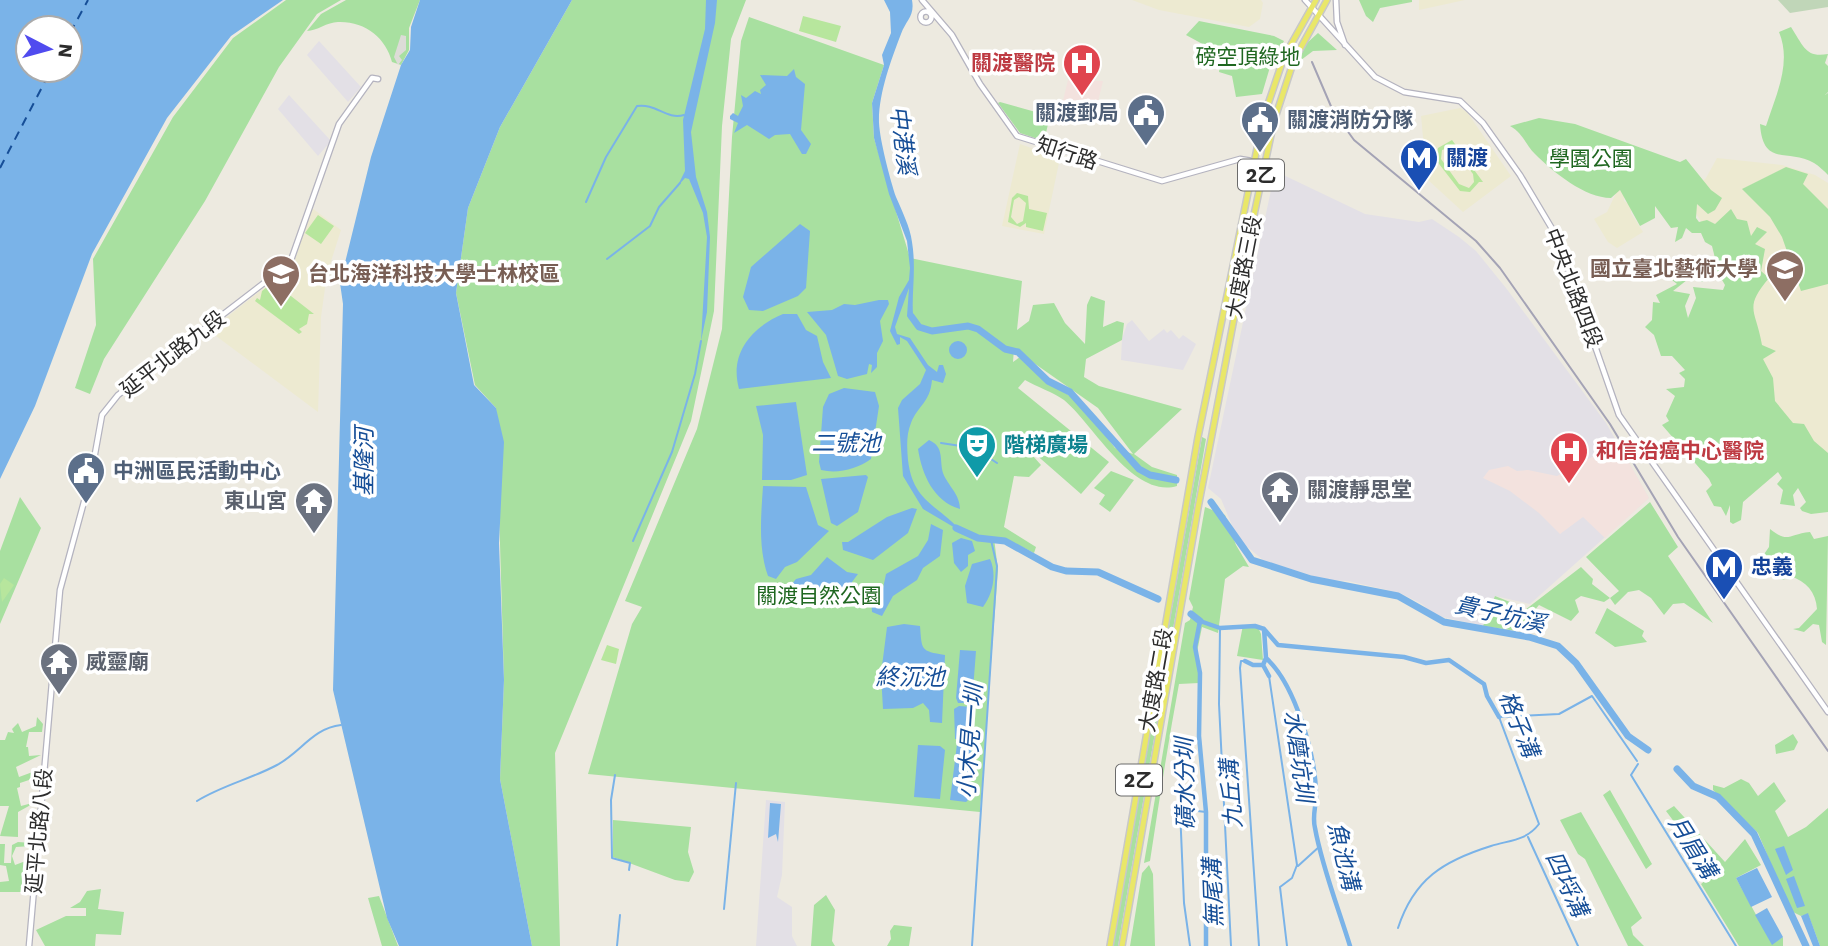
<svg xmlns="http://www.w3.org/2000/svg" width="1828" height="946" viewBox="0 0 1828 946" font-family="'Work Sans','Noto Sans TC',sans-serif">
<rect width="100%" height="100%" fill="#edeae0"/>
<!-- industrial -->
<path fill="#e3e0e6" d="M 319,41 L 361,87 L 348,102 L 307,55 Z
M 289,95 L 331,141 L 318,156 L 278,109 Z
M 1275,171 L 1365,214 L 1419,222 L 1432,219 L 1459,237 L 1476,251 L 1506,288 L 1606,423 L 1649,498 L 1530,604 L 1495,596 L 1483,626 L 1434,615 L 1422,604 L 1400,593 L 1348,581 L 1326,580 L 1263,560 L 1244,544 L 1234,530 L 1221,499 L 1208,488 Z
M 1132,320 L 1149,341 L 1164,329 L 1167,333 L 1171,330 L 1179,339 L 1183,335 L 1196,344 L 1183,370 L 1121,360 L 1122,339 L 1127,324 Z
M 766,800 L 785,802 L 782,875 L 777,897 L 792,907 L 792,936 L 797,946 L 756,946 Z"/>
<!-- education -->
<path fill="#edead1" d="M 1132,0 L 1261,0 L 1263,3 L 1260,19 L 1249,27 L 1159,10 Z
M 1419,0 L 1465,0 L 1419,10 Z
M 1460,108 L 1467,112 L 1511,176 L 1463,212 L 1427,179 L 1421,116 Z
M 1020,144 L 1060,158 L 1044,234 L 1002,226 Z
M 1717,158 L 1782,165 L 1815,175 L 1828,183 L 1828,460 L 1777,410 L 1706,229 L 1686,198 L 1706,178 Z
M 1618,189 L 1624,194 L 1624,201 L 1631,205 L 1631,213 L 1643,232 L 1617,248 L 1608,242 L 1594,219 L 1607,212 Z
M 312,208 L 341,230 L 327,274 L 321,317 L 318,412 L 212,333 L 222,321 L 293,265 Z"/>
<!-- medical -->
<path fill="#f3e2de" d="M 1068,80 L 1103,81 L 1093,122 L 1060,113 Z
M 1618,443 L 1649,498 L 1605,538 L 1583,517 L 1560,534 L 1539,513 L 1510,491 L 1483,478 L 1489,470 L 1508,466 L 1517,471 L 1528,470 L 1557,476 Z"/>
<!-- green -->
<path fill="#a8e0a0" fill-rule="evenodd" d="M 286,0 L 341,0 L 317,14 L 279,67 L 205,201 L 104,359 L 90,394 L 75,388 L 96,325 L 93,259 L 173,117 L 233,38 Z
M 346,0 L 426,0 L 420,0 L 409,28 L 409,50 L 401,65 L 392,62 C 386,38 365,21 338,22 C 327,22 317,31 307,31 L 321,14 Z
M 572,0 L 746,0 L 731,39 L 722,126 L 714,311 L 691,421 L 555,753 L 560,946 L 532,946 L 500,779 L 504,680 L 496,408 L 475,385 L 456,293 L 468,208 L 500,127 Z
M 1359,0 L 1412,0 L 1412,2 L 1380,8 L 1373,22 L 1366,16 Z
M 749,17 L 884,65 L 872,103 L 874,138 L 910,258 L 1022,281 L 1017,330 L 1029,321 L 1033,305 L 1054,303 L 1065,323 L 1085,344 L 1087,305 L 1091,296 L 1105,301 L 1103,327 L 1117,321 L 1124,323 L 1122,340 L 1086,359 L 1084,377 L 1099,386 L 1182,409 L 1134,454 L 1152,467 L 1177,475 L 1177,486 C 1133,499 1093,424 1064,400 C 1053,392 1037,387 1025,380 L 1018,388 L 1109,462 L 1081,494 L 1017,438 L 1041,465 L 1029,477 L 1014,476 L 1004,527 L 1036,547 L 1034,553 L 1008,540 L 994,538 L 998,570 L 980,812 L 588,774 L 632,624 L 642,607 L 625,601 L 697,429 L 722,329 L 732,137 L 741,41 ZM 1014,349 L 1098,408 L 1133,454 L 1115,448 L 1096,422 L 1070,396 L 1050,383 L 1020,357 L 1013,362 Z
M 1199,21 L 1274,36 L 1284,41 L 1270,67 L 1262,94 L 1236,97 L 1232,76 L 1219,72 L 1220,65 L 1208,47 L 1186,35 Z
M 1791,27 C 1804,47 1806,58 1828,54 L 1825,63 L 1828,66 L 1828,92 L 1825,95 L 1828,93 L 1828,175 C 1824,171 1819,166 1814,163 C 1788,148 1763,168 1760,124 L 1766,126 C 1776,95 1792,63 1779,32 Z
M 1318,33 L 1337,50 L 1313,51 L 1297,63 L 1307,43 Z
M 1000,102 L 1050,116 L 1044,141 L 1020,133 L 998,103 Z
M 1539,118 L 1575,124 L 1680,162 L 1686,159 L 1711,190 L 1722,198 L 1715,210 L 1708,214 L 1697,204 L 1696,218 L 1699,222 L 1707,220 L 1715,224 L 1731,209 L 1737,219 L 1747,221 L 1751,236 L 1757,227 L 1767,232 L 1755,244 L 1765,249 L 1761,271 L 1769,278 C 1743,309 1756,309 1762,345 L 1776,351 L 1763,359 L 1773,378 L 1775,401 L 1793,423 L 1804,424 L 1814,441 L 1828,453 L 1828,512 L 1811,514 L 1802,511 L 1800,508 L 1806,502 L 1798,488 L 1793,495 L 1795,506 L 1780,504 L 1783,490 L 1777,484 L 1782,478 L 1778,472 L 1743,502 L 1741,520 L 1733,524 L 1730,522 L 1730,505 L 1726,516 L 1721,507 L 1714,506 L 1706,491 L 1712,485 L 1709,479 L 1662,425 L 1669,421 L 1666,416 L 1675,396 L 1666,389 L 1684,387 L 1685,379 L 1679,373 L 1685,370 L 1672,356 L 1661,356 L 1654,335 L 1645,327 L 1652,320 L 1653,302 L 1660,303 L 1656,295 L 1677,284 L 1667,276 L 1676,262 L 1680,267 L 1685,259 L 1689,259 L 1687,280 L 1673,291 L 1690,294 L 1685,306 L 1688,318 L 1696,298 L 1693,287 L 1723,290 L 1725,285 L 1718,273 L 1710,273 L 1702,282 L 1697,275 L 1704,267 L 1710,271 L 1717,266 L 1712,246 L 1705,242 L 1701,233 L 1692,233 L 1686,228 L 1682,238 L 1675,242 L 1678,227 L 1671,228 L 1655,206 L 1655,218 L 1640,226 L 1620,190 L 1611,198 C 1585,198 1553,172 1535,154 C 1525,144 1523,133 1510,126 Z
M 1786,167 L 1808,174 L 1803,184 L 1828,209 L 1828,284 L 1801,291 L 1782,237 L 1770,217 L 1742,189 Z
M 1202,437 L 1206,439 L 1118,946 L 1113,946 Z
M 1111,471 L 1134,480 L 1110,512 L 1099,504 L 1105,495 L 1094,488 Z
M 20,497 L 41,528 L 0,624 L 0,551 Z
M 1650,502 L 1678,547 L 1668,556 L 1713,623 L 1684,603 L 1673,604 L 1664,615 L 1651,598 L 1639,590 L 1628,592 L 1615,605 L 1610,598 L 1604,602 L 1581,596 L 1575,600 L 1579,612 L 1571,621 L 1539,605 L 1517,631 L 1483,626 L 1495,596 L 1515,604 L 1514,613 L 1525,610 L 1581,567 L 1593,579 L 1592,584 L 1610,598 L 1619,591 L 1586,557 Z
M 1205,507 L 1225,515 L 1236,545 L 1249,567 L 1243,566 L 1225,579 L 1218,633 L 1202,627 L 1197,652 L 1202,678 L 1199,683 L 1179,684 C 1168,743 1159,802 1150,861 L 1144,863 L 1185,623 L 1190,620 L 1193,607 L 1189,599 Z
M 1770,529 C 1789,544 1788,534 1810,532 L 1814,539 L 1828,536 L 1826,645 L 1822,642 L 1819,625 L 1813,624 L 1804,632 L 1793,629 L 1799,628 L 1817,609 C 1816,592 1806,581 1790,576 L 1783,580 L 1772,575 L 1773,567 L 1787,570 L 1783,558 L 1775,566 L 1758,563 L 1769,547 Z
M 1607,608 L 1644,631 L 1642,636 L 1647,642 L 1615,647 L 1595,633 Z
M 1243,625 L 1257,625 L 1261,634 L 1263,660 L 1237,656 Z
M 37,717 L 43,724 L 42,732 L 29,732 L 26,747 L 28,747 L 29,756 L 41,755 L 16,767 L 19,777 L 38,770 L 35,778 L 20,783 L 20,787 L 17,788 L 21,806 L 36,802 L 18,812 L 18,837 L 0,836 L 9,806 L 0,806 L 0,740 L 5,740 L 8,732 L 14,733 L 12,729 L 18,723 L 22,732 L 36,726 Z
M 1793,734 L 1798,742 L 1794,750 L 1776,754 L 1775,745 Z
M 1741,779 L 1749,783 L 1758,796 L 1774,782 L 1786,801 L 1775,811 L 1788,837 L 1806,827 L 1828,808 L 1828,946 L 1820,946 L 1808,914 L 1801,916 L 1791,911 L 1758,833 L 1713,790 L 1713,785 L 1724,788 Z
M 1610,790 L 1652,864 L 1646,869 L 1603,795 Z
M 1674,806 L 1725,862 L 1745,839 L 1761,865 L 1736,878 L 1772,944 L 1783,937 L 1783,946 L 1739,946 L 1701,884 L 1713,874 L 1666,811 Z
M 1581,812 L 1642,918 L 1631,927 L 1633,935 L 1644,946 L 1628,946 L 1585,859 L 1578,854 L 1560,820 Z
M 613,820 L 691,827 L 688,852 L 694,872 L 689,882 L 675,880 L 613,857 Z
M 18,842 L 32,843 L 32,846 L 16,847 L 12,856 L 15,865 L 31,859 L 32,892 L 0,892 L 0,882 L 9,881 L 6,866 L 0,865 L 0,844 L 5,844 L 4,863 L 11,863 L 12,845 Z
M 1149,865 L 1153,874 L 1155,946 L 1130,946 L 1142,873 Z
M 101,889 L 98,909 L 124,912 L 121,935 L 96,934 L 95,946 L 45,946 L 36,930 L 66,916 L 86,916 L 86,908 L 70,908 L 80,902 L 87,891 Z
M 826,895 L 835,910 L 832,941 L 835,946 L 811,946 L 814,905 Z
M 379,896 L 398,946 L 382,946 L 368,898 Z
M 894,925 L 912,927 L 909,946 L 887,946 L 891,939 L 890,931 Z"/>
<!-- cemetery -->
<path fill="#c0d6b8" d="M 1778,0 L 1828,0 L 1828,7 L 1790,13 Z"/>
<!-- pitch -->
<path fill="#b7e69d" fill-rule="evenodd" d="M 803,16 L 841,26 L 836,42 L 799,31 Z
M 1452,140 L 1483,182 L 1479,182 L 1470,192 L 1460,191 L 1436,160 L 1438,148 ZM 1452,147 L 1473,174 L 1474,182 L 1469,188 L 1459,184 L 1441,159 L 1442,150 Z
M 1017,193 L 1028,196 L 1029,209 L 1047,213 L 1043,231 L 1026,227 L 1026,223 L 1020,227 L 1008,222 L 1012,198 ZM 1019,197 L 1026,203 L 1023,221 L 1017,224 L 1011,217 L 1014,200 Z
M 318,215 L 334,226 L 321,244 L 305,233 Z
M 273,282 L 314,314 L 309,314 L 307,324 L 299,329 L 302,332 L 299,334 L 255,301 L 257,298 L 260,300 L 262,291 Z
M 4,578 L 14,585 L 2,602 L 0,584 Z
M 607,645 L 619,649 L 616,664 L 601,660 Z"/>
<!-- plaza -->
<path fill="#dddcd7" d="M 401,35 L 406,36 L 406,50 L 399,56 L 402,60 L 398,65 L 394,57 Z"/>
<!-- water -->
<path fill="#7ab3e8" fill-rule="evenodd" d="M 0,0 L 283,0 L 231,36 L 167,118 L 92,254 L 35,406 L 0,479 ZM 28,28 L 70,28 L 70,70 L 28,70 Z
M 420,0 L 572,0 L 500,127 L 468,208 L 456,293 L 474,385 L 496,408 L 504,442 L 499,543 L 504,680 L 500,779 L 532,946 L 399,946 L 387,918 L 333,690 L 343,304 L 340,283 L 371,157 L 401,65 L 410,50 L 411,27 Z
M 706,0 L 717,0 L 715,23 L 691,132 L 696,177 L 707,212 L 710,237 L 707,312 L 701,341 L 707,237 L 703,213 L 689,179 L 685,178 L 659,207 L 678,185 L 685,171 L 683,120 L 705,29 Z
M 884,0 L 912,0 C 915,16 906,20 901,34 C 891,60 878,95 879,123 C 880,141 890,179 896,197 C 902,211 910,227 912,242 C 917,272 910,300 914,323 L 907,316 L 909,288 L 895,327 L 897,334 L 910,338 L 928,365 L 937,372 L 939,365 L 943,365 L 946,374 L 943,383 L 932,380 C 930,403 918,405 911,423 C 906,435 907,448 908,460 C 913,502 937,504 962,532 L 923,509 L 903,476 L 898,408 L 902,400 L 920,384 L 926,370 L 907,341 L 900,337 L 900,344 L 897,345 L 890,331 L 899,297 L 909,280 L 910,268 L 907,241 L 889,194 L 874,138 L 872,103 L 884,65 L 882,55 L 891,33 L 890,12 Z
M 794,69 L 796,77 L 805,84 L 801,130 L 811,144 L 806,154 L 802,154 L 790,134 L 775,135 L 769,139 L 747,125 L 734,133 L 738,123 L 730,119 L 730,116 L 733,113 L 738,116 L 743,106 L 741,95 L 746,98 L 755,91 L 761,94 L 760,90 L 766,85 L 760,75 L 787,76 Z
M 800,224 L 810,231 L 806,288 L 798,296 L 763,311 L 749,310 L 743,297 L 751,267 Z
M 879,300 L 888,300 L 889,304 L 880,321 L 883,341 L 877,353 L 877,367 L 871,373 L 872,365 L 869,364 L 867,374 L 847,379 L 838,376 L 826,335 L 807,312 L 832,310 L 844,304 L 855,305 Z
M 783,314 L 797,314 L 806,330 L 817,336 L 823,362 L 831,378 L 739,389 C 729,353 752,327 783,314 Z
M949 350a9 9 0 1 1 18 0a9 9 0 1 1-18 0Z
M 844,388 L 875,392 L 879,406 L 871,459 C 857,469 838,474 821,470 L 819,462 L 823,407 L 829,394 Z
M 796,402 L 807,475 L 791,480 L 762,480 L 763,435 L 756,406 Z
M 929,440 C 945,447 939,461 943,473 C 948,486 960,494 960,509 C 933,501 922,474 918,449 Z
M 866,475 L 868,477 L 858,512 L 837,526 L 831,523 L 821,479 Z
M 763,486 L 806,487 L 818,525 L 829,531 L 797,562 L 785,567 L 776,579 L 768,576 C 758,548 761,516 763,486 Z
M 912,508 L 917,509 L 908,533 L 873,560 L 843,550 L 842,542 L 848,542 L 887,517 Z
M 931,524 L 943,530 L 940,556 L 923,568 L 917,580 L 893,596 L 882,616 L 872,612 L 871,598 L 882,593 L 886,574 L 918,556 L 928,540 Z
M 961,538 L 972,541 L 975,551 L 968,555 L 968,566 L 961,572 L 954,563 L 952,543 Z
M 827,557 L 847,572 L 858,574 L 852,582 L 851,590 L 844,598 L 830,589 L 818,602 L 800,608 L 791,585 L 796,579 L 811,575 Z
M 990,559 C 997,574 993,594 983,607 L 967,603 L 965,586 L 972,564 Z
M 904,624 L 920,626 C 922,650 920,651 945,655 L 942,723 L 930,722 L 929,710 L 923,703 L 913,708 L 883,709 L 881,674 L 887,627 Z
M 960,650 L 976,651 L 972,703 L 958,703 L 956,698 Z
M 959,706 L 973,707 L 970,739 L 955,739 L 954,709 Z
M 966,743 L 972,748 L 969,766 L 969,799 L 966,802 L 950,800 L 957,744 Z
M 918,745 L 940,746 L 945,750 L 940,799 L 914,797 Z
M 770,803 L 781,804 L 778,842 L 776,834 L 768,838 Z
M 1784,846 L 1793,870 L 1786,875 L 1775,849 Z
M 1757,868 L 1772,897 L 1751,907 L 1736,878 Z
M 1794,876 L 1805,906 L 1797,908 L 1786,879 Z
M 1767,908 L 1783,937 L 1772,945 L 1755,915 Z
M 1808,913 L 1820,946 L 1813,946 L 1801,916 Z"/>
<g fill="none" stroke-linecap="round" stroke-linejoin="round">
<!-- stream -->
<path stroke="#7ab3e8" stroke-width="2" d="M 586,202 L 606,157 L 637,106 C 656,103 666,120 684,115
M 607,259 L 650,226 L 659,207 L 680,183
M 941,443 L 974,448 L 997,463
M 633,541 L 672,452 L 695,374 L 701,341
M 1220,628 L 1219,704 L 1231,946
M 1245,661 L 1241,661 L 1240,668 L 1259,946
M 1269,676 L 1297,865 L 1292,878 L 1280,887 L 1287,946
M 1638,764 L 1631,775 L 1634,780 L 1736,946
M 615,775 L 611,800 L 612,858 L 630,863 L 629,870
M 197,801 C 223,785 251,779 277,765 C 301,752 313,728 341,725
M 1528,837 L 1578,946
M 1298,866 L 1320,846
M 724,909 L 736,783
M 1398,928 C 1414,879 1443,861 1491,846 C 1510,840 1526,841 1539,824 L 1499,717 L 1559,714 L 1592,696 L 1637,761
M 617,946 L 620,915
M 972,946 L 997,566 L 991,540
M 1190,946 L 1184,903 L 1180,809 L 1206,812"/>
<!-- canal -->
<path stroke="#7ab3e8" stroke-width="4.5" d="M 1264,629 L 1278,645 L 1404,657 L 1426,663 L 1449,660 L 1484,684 L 1487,696 L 1499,717
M 1266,658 C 1295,684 1316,756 1316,796 C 1316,807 1312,816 1315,828 C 1322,867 1338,907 1350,946
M 1245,661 L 1253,665 L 1263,665
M 1206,946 L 1206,812 L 1199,736 L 1200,673 L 1195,647 L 1200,621 L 1220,628 L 1255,626 L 1264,629 L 1266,658 L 1263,665 L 1269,676"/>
<!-- river -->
<path stroke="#7ab3e8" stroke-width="7" d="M 911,316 L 919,327 L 932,331 L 968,326 L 978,329 L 1005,349 L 1018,352 L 1048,381 L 1070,392 L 1139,469 L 1150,475 L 1176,480
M 1211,502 L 1252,560 L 1311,579 L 1398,596 L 1444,622 L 1529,637 L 1558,646 L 1576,663 L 1628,736 L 1648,750
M 956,528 L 978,538 L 1005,541 L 1052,567 L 1066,571 L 1098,572 L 1158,599
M 1191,614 L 1200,621
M 1677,769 L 1693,786 L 1718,797 L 1754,834 L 1806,946"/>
<!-- ferry -->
<path stroke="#164e97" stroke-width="2" stroke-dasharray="9 7" stroke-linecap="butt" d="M 70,33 L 88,0
M 0,168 L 51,70"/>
<defs>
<path id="tertiary" d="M 922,0 L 952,35 L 980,84 L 1017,136 L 1162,181 L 1240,159 L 1270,164
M 1305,0 L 1375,77 L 1404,92 L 1460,101 L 1483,123 L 1520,175 L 1557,237 L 1619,415 L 1828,712
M 1336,0 L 1337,22 L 1345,45
M920.5 17a5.5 5.5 0 1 1 11 0a5.5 5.5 0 1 1-11 0Z
M 29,946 L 60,590 L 91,476 L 102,415 L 118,395 L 290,263 L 339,124 L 372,78 L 378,79"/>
<path id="primary" d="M 1263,119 L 1284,57 L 1316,0
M 1274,121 L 1294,60 L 1327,0
M 1110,946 L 1198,437 L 1241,227
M 1122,946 L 1198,508 L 1251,229"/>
</defs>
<!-- tertiary casing -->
<use href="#tertiary" stroke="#b4b3bf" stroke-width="7"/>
<!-- primary casing -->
<use href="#primary" stroke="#c8c8c8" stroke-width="8"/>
<!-- tertiary -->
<use href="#tertiary" stroke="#fff" stroke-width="4.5"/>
<!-- primary -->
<use href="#primary" stroke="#e9e769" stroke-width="5"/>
<!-- rail -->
<path stroke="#a4a3b5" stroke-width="2" d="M 1312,62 L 1333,111 L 1354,140 L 1476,241 L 1500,268 L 1610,424 L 1678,537 L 1828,751"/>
<defs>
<path id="primary-bridge" d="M 1241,227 L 1263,119
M 1251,229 L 1274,121"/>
</defs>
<!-- primary-bridge casing -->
<use href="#primary-bridge" stroke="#c8c8c8" stroke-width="8" stroke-linecap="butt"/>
<!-- primary-bridge -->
<use href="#primary-bridge" stroke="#e9e769" stroke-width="5"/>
</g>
<!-- icons -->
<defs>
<symbol id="hospital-pin" viewBox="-11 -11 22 30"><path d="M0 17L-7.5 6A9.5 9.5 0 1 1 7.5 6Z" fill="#e0444e" stroke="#fff"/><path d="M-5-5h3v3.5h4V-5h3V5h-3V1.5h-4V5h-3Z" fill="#fff"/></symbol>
<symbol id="civic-pin" viewBox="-11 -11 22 30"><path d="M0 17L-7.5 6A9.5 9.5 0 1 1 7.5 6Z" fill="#5c6f8a" stroke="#fff"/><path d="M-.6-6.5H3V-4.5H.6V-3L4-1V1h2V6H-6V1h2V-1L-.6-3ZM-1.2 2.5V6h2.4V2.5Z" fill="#fff"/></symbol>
<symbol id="metro-pin" viewBox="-11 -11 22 30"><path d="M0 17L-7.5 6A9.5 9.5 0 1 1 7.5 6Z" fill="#1a4fb4" stroke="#fff"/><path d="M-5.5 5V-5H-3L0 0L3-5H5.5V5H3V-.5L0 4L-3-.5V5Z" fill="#fff"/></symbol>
<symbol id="university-pin" viewBox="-11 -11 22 30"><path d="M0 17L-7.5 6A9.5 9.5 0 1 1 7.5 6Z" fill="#8d6e63" stroke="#fff"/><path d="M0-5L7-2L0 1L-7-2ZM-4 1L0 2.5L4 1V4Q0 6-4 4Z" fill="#fff"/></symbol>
<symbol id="theatre-pin" viewBox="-11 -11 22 30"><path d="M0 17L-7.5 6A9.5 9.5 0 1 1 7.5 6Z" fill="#0f9aa8" stroke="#fff"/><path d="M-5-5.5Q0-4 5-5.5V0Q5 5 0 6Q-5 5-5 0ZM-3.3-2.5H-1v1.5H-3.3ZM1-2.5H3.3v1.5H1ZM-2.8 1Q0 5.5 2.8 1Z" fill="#fff"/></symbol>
<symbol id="temple-pin" viewBox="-11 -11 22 30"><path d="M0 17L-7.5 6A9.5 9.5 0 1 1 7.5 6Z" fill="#6b7280" stroke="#fff"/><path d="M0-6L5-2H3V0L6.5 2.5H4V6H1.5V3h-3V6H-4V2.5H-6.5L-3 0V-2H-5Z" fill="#fff"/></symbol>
</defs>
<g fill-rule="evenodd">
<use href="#hospital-pin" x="1060" y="41" width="44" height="60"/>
<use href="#civic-pin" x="1124" y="91" width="44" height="60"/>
<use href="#civic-pin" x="1238" y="98" width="44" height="60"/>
<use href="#metro-pin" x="1397" y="136" width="44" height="60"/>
<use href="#university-pin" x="1763" y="247" width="44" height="60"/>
<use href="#university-pin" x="259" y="252" width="44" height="60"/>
<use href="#theatre-pin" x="955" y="423" width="44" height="60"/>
<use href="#hospital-pin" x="1547" y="429" width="44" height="60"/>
<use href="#civic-pin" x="64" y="449" width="44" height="60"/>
<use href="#temple-pin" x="1258" y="468" width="44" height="60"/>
<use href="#temple-pin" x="292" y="479" width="44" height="60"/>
<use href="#metro-pin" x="1702" y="545" width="44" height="60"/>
<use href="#temple-pin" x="37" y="640" width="44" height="60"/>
</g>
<g text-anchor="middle" stroke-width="7" stroke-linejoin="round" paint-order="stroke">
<!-- shield labels -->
<g fill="#fff" stroke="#6b6b6b" stroke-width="2">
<rect x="1238" y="159.5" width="46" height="31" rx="5"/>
<rect x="1116" y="764.5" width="46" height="31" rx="5"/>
</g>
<g font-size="19" font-weight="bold" fill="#2c2c2c">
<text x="1261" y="182">2乙</text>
<text x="1139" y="787">2乙</text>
</g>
<!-- park labels -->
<g font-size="21" fill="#1f6720" stroke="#fff">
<text x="1248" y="64">磅空頂綠地</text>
<text x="1591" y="166">學園公園</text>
<text x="819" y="603">關渡自然公園</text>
</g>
<!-- health labels -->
<g font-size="21" font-weight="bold" fill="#be3a42" stroke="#fff" text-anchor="end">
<text x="1055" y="70">關渡醫院</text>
<text x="1596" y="458" text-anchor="start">和信治癌中心醫院</text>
</g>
<!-- service labels -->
<g font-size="21" font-weight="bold" fill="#4e5e75" stroke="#fff" text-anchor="start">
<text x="1119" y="120" text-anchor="end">關渡郵局</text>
<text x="1287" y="127">關渡消防分隊</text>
<text x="113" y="478">中洲區民活動中心</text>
</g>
<!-- street labels -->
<g font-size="21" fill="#2c2c2c" stroke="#fff">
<text transform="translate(1067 153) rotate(18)" y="7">知行路</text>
<text transform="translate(1244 267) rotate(-79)" y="7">大度路三段</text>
<text transform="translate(1573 288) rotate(69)" y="7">中央北路四段</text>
<text transform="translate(173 354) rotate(-38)" y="7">延平北路九段</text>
<text transform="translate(1156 680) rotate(-80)" y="7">大度路二段</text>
<text transform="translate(39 831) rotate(-85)" y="7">延平北路八段</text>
</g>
<!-- transit labels -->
<g font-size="21" font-weight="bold" fill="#164399" stroke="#fff" text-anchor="start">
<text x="1446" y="165">關渡</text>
<text x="1751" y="574">忠義</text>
</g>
<!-- education labels -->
<g font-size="21" font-weight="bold" fill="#785e54" stroke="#fff" text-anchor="end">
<text x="1758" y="276">國立臺北藝術大學</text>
<text x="308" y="281" text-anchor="start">台北海洋科技大學士林校區</text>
</g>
<!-- culture labels -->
<g font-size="21" font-weight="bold" fill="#0d838f" stroke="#fff" text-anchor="start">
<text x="1004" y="452">階梯廣場</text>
</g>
<!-- worship labels -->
<g font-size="21" font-weight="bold" fill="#5b616d" stroke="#fff" text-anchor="start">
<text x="1307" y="497">關渡靜思堂</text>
<text x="287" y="508" text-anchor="end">東山宮</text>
<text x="86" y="669">威靈廟</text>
</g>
<!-- water labels -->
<g font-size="23" font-style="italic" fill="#164e97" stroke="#fff">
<text transform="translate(903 140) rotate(83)" y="8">中港溪</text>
<text x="846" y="451">二號池</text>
<text transform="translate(364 462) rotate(-90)" y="8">基隆河</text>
<text transform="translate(1500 614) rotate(13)" y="8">貴子坑溪</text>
<text x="910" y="685">終沉池</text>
<text transform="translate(1519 724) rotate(68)" y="8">格子溝</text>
<text transform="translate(970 741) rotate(-86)" y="8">小木見一圳</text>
<text transform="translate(1299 756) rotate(82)" y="8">水磨坑圳</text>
<text transform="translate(1185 784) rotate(-91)" y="8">磺水分圳</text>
<text transform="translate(1231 794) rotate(-94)" y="8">九丘溝</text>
<text transform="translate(1693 847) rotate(58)" y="8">月眉溝</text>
<text transform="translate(1344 856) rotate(77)" y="8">魚池溝</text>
<text transform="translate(1567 884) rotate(65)" y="8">四埒溝</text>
<text transform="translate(1213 893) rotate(-92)" y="8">無尾溝</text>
</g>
</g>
<!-- north arrow -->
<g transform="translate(49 49) rotate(96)"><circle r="33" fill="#ffffff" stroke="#ababab" stroke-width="2"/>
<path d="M0-5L12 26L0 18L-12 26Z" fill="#504bef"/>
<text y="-10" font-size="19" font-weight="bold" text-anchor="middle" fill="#2c2c2c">N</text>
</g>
</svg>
